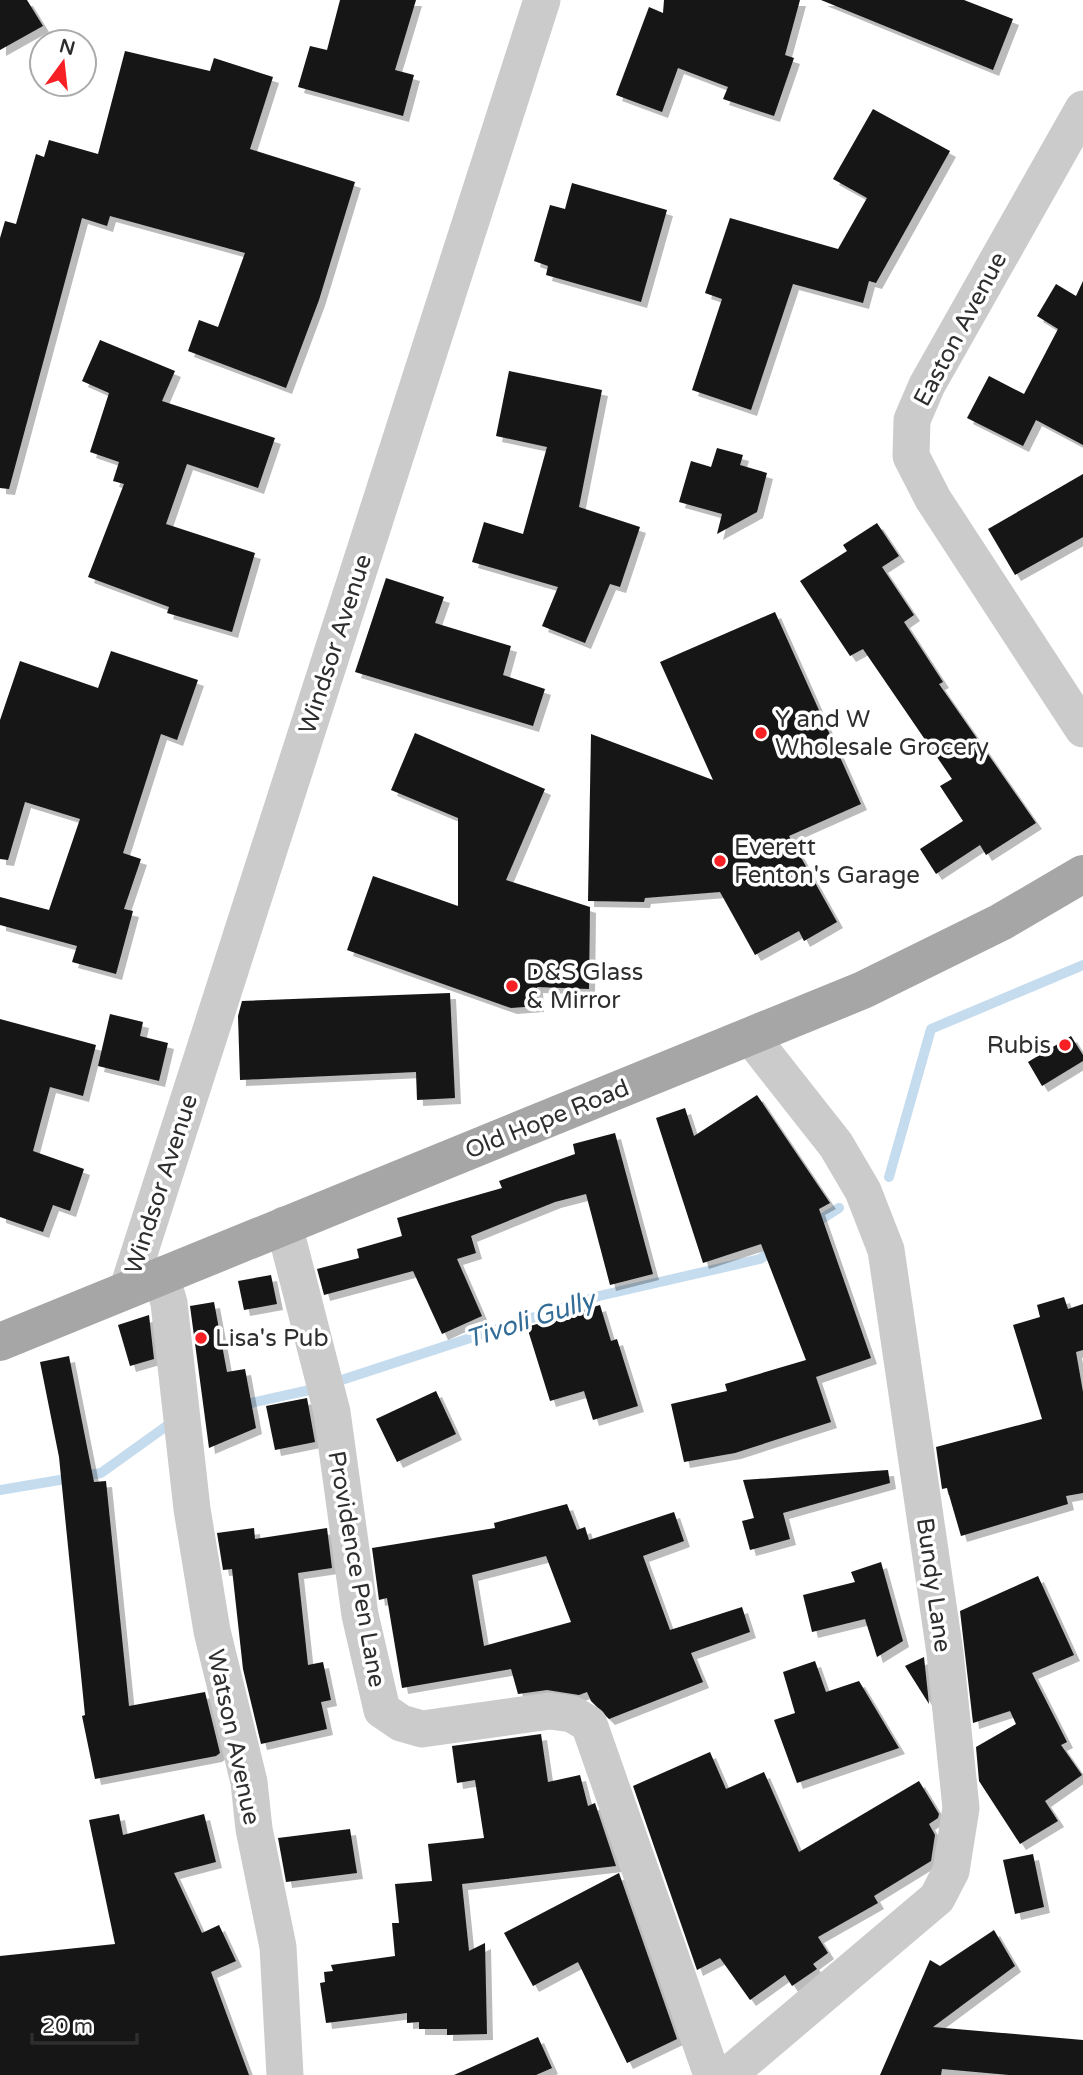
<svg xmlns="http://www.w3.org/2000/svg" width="1083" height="2075" viewBox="0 0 1083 2075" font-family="'Varela Round',sans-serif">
<defs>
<filter id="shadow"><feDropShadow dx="6" dy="6" stdDeviation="0" flood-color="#0004"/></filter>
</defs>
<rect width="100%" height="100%" fill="#fff"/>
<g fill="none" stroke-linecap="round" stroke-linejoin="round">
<!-- stream -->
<path stroke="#c5dcef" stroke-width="10" d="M 889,1177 L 931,1029 L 1083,965
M 812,1225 L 839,1208
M 237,1406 L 314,1389 L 599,1296 L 760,1259 L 775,1249
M 0,1490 L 101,1473 L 175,1420"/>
</g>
<!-- building -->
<path fill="#151515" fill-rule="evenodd" filter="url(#shadow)" d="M 0,0 L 27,0 L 43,26 L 0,50 Z
M 340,0 L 416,0 L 395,70 L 414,75 L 403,116 L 298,87 L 310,46 L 327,50 Z
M 664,0 L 800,0 L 785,55 L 794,58 L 774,116 L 723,99 L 728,87 L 678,68 L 662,112 L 616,95 L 649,7 L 663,13 Z
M 821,0 L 964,0 L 1013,19 L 993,70 Z
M 125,51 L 210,71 L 214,58 L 273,77 L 250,149 L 355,182 L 319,300 L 286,388 L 188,351 L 199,320 L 218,327 L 245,253 L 110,216 L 107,226 L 82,218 L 9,489 L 0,488 L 0,238 L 5,221 L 16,224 L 36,154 L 44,157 L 49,140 L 98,154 Z
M 873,109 L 950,151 L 876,283 L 869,281 L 863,303 L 793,284 L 751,410 L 692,390 L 722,299 L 705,293 L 730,218 L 838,249 L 867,198 L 833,179 Z
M 572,183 L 667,210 L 641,302 L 546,275 L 548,266 L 534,261 L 550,205 L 565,209 Z
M 1083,281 L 1083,445 L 1036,420 L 1023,446 L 967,418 L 989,376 L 1024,394 L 1058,329 L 1037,316 L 1056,284 L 1076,296 Z
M 100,340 L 175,371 L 162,401 L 275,438 L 258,488 L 187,464 L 166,524 L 255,553 L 232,632 L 167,613 L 169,607 L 88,577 L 124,484 L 113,481 L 119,462 L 90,452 L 109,393 L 82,381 Z
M 509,371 L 602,390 L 579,507 L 640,527 L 620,587 L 610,584 L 585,643 L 542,626 L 558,587 L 472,562 L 484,522 L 523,534 L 547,447 L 496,436 Z
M 717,448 L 743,455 L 740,465 L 767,473 L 757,512 L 717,534 L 722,514 L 679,502 L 691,461 L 711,467 Z
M 1083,474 L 1083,537 L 1015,575 L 988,529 Z
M 877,523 L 899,556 L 882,567 L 914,615 L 904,622 L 943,682 L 939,684 L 1036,823 L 986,855 L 980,845 L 936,874 L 920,849 L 963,821 L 940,786 L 952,779 L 863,649 L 850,656 L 800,581 L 847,551 L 843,545 Z
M 386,578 L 444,597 L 435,623 L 511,646 L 503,675 L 545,689 L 533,726 L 355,672 Z
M 775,612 L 861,804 L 789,836 L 837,922 L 804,941 L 799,931 L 755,955 L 720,892 L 645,898 L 644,902 L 588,901 L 591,734 L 713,780 L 660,662 Z
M 111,651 L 198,680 L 177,740 L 161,734 L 123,853 L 141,859 L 124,909 L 133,911 L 116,974 L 72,962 L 77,946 L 0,925 L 0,897 L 49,910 L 80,819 L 25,802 L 8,860 L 0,859 L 0,720 L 20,661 L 98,688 Z
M 415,733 L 545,789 L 506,880 L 590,907 L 589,989 L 537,987 L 538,1006 L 511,1008 L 347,950 L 373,876 L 458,906 L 458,818 L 391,790 Z
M 450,993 L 455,1098 L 417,1100 L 416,1072 L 240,1080 L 238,1016 L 242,1001 Z
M 110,1014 L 143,1022 L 140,1036 L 168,1043 L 159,1081 L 98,1066 Z
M 0,1019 L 96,1045 L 83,1096 L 50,1087 L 33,1151 L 84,1169 L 70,1211 L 53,1205 L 43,1232 L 0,1217 Z
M 1071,1036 L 1083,1055 L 1083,1061 L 1042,1086 L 1028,1062 Z
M 757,1095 L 830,1203 L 819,1209 L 871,1358 L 816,1377 L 831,1422 L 735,1453 L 684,1462 L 671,1404 L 727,1391 L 725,1384 L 806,1360 L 761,1244 L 703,1263 L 656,1118 L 685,1108 L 694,1136 Z
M 615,1133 L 653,1274 L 610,1285 L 586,1194 L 555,1202 L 471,1236 L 476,1253 L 457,1259 L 482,1316 L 442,1334 L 413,1271 L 324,1295 L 317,1269 L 359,1258 L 357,1249 L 402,1236 L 397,1218 L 502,1188 L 499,1181 L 575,1154 L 573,1144 Z
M 271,1275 L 277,1304 L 244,1310 L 238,1281 Z
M 1064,1297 L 1068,1309 L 1083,1304 L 1083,1350 L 1076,1352 L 1083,1392 L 1083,1493 L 1066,1496 L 1068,1504 L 961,1536 L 947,1488 L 942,1489 L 936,1447 L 1042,1419 L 1013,1325 L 1040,1317 L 1037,1305 Z
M 214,1302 L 227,1372 L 245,1369 L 256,1428 L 209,1448 L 190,1306 Z
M 600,1305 L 611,1341 L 617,1339 L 638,1406 L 593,1420 L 584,1391 L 550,1401 L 527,1327 Z
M 149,1315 L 154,1359 L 130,1366 L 118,1325 Z
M 69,1356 L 94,1482 L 106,1481 L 129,1706 L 205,1692 L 220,1753 L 216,1756 L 95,1779 L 82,1716 L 85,1715 L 59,1457 L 40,1362 Z
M 436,1391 L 456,1434 L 397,1462 L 376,1419 Z
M 307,1398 L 315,1442 L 275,1450 L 266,1406 Z
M 888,1470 L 890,1483 L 783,1513 L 790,1539 L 750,1550 L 742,1521 L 754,1518 L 743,1480 Z
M 567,1504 L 577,1530 L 585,1527 L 589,1540 L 674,1512 L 684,1541 L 643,1556 L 670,1630 L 742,1607 L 750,1632 L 691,1653 L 703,1682 L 609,1719 L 591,1701 L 587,1692 L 579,1695 L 547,1690 L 518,1694 L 511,1669 L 402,1688 L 387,1598 L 379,1600 L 372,1548 L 495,1528 L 494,1523 ZM 546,1556 L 571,1622 L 484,1646 L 472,1575 Z
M 254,1528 L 255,1539 L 327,1528 L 332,1568 L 298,1573 L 308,1665 L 323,1662 L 331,1700 L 321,1702 L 327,1729 L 261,1744 L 243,1669 L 232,1569 L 223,1570 L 217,1533 Z
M 881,1562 L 903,1641 L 877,1657 L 865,1619 L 812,1632 L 803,1595 L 855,1582 L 851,1572 Z
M 1038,1576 L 1074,1655 L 1032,1673 L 1067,1742 L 1061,1745 L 1082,1775 L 1045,1801 L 1058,1821 L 1020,1844 L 979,1781 L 976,1747 L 1016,1724 L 1010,1711 L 973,1723 L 960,1611 Z
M 924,1657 L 929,1704 L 905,1666 Z
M 815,1661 L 826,1692 L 859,1681 L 899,1748 L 797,1783 L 774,1720 L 795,1713 L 783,1672 Z
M 541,1734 L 548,1782 L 580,1775 L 588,1806 L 595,1803 L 616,1866 L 462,1884 L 469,1951 L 485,1943 L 487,2034 L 447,2035 L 447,2029 L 419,2029 L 419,2022 L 407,2023 L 407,2013 L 326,2023 L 320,1983 L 325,1982 L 324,1972 L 333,1971 L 331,1965 L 395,1956 L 392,1923 L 399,1923 L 395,1884 L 432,1881 L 428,1844 L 484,1838 L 475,1780 L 457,1783 L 452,1746 Z
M 710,1752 L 726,1789 L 764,1772 L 799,1852 L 919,1781 L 939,1814 L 938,1818 L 929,1824 L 935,1835 L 931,1861 L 874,1896 L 878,1903 L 818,1937 L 828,1953 L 813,1964 L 817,1969 L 792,1986 L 785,1975 L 750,2000 L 720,1958 L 697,1970 L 633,1786 Z
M 119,1814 L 123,1835 L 204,1814 L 216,1862 L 174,1873 L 202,1933 L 219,1925 L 236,1961 L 211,1972 L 249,2075 L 0,2075 L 0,1956 L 115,1944 L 89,1820 Z
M 350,1829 L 357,1873 L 286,1882 L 278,1838 Z
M 1033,1854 L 1044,1907 L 1015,1914 L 1003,1860 Z
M 619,1873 L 677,2039 L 627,2063 L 578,1962 L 533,1986 L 504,1933 Z
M 994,1930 L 1015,1966 L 933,2027 L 1083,2040 L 1083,2075 L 1009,2075 L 942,2069 L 941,2075 L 880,2075 L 930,1960 L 940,1966 Z
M 538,2037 L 552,2068 L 536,2075 L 454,2075 Z"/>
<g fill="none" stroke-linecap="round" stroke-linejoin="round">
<!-- street -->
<path stroke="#cbcbcb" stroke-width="37" d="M 1083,109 L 927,385 L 912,420 L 911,456 L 933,499 L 1083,729
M 284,1225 L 332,1412 L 360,1615 L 382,1710 L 401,1723 L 422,1729 L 550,1711 L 572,1714 L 589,1724 L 712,2075
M 161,1275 L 169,1303 L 192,1509 L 212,1631 L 249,1782 L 254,1829 L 278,1947 L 285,2075
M 128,1288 L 542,0
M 728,2075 L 937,1898 L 951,1871 L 961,1808 L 945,1653 L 886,1250 L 863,1191 L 836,1145 L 751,1037"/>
<!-- primary -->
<path stroke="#a6a6a6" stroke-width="38" d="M 0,1342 L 863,990 L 1001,922 L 1083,874"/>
</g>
<!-- markers -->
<g fill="#f62025" stroke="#fff" stroke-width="2.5">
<circle cx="761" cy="733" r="7"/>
<circle cx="720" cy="861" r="7"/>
<circle cx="512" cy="986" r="7"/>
<circle cx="1065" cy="1045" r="7"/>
<circle cx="201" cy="1338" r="7"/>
</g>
<g text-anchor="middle" stroke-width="7" stroke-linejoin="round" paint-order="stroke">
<!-- street labels -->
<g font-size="24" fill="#2e2e2e" stroke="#fff">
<text transform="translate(960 329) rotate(-62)" y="8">Easton Avenue</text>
<text transform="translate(335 644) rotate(-72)" y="8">Windsor Avenue</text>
<text transform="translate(547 1119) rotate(-22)" y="8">Old Hope Road</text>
<text transform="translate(161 1184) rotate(-72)" y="8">Windsor Avenue</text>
<text transform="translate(357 1569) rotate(80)" y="8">Providence Pen Lane</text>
<text transform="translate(934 1585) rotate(82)" y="8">Bundy Lane</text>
<text transform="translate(234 1737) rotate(78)" y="8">Watson Avenue</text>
</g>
<!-- poi labels -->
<g font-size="24" fill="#2e2e2e" stroke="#fff" text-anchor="start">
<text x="775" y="727">Y and W<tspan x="775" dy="28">Wholesale Grocery</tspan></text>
<text x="734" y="855">Everett<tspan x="734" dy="28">Fenton's Garage</tspan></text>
<text x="526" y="980">D&amp;S Glass<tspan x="526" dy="28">&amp; Mirror</tspan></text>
<text x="1051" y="1053" text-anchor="end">Rubis</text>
<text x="215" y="1346">Lisa's Pub</text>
</g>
<!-- water labels -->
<g font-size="26" font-style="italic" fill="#346d98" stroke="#fff">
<text transform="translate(530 1319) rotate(-18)" y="9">Tivoli Gully</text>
</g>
</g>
<!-- north arrow -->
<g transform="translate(63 63) rotate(15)"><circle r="33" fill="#ffffff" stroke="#ababab" stroke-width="2"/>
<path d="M0-5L12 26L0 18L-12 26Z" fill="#f62025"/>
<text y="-10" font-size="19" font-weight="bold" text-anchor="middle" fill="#2e2e2e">N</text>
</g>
<!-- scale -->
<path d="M32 2033v10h105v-10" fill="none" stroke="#2e2e2e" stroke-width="3.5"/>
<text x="42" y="2033" font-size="21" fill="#2e2e2e" stroke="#ffffff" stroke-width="5" paint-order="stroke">20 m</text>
</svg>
